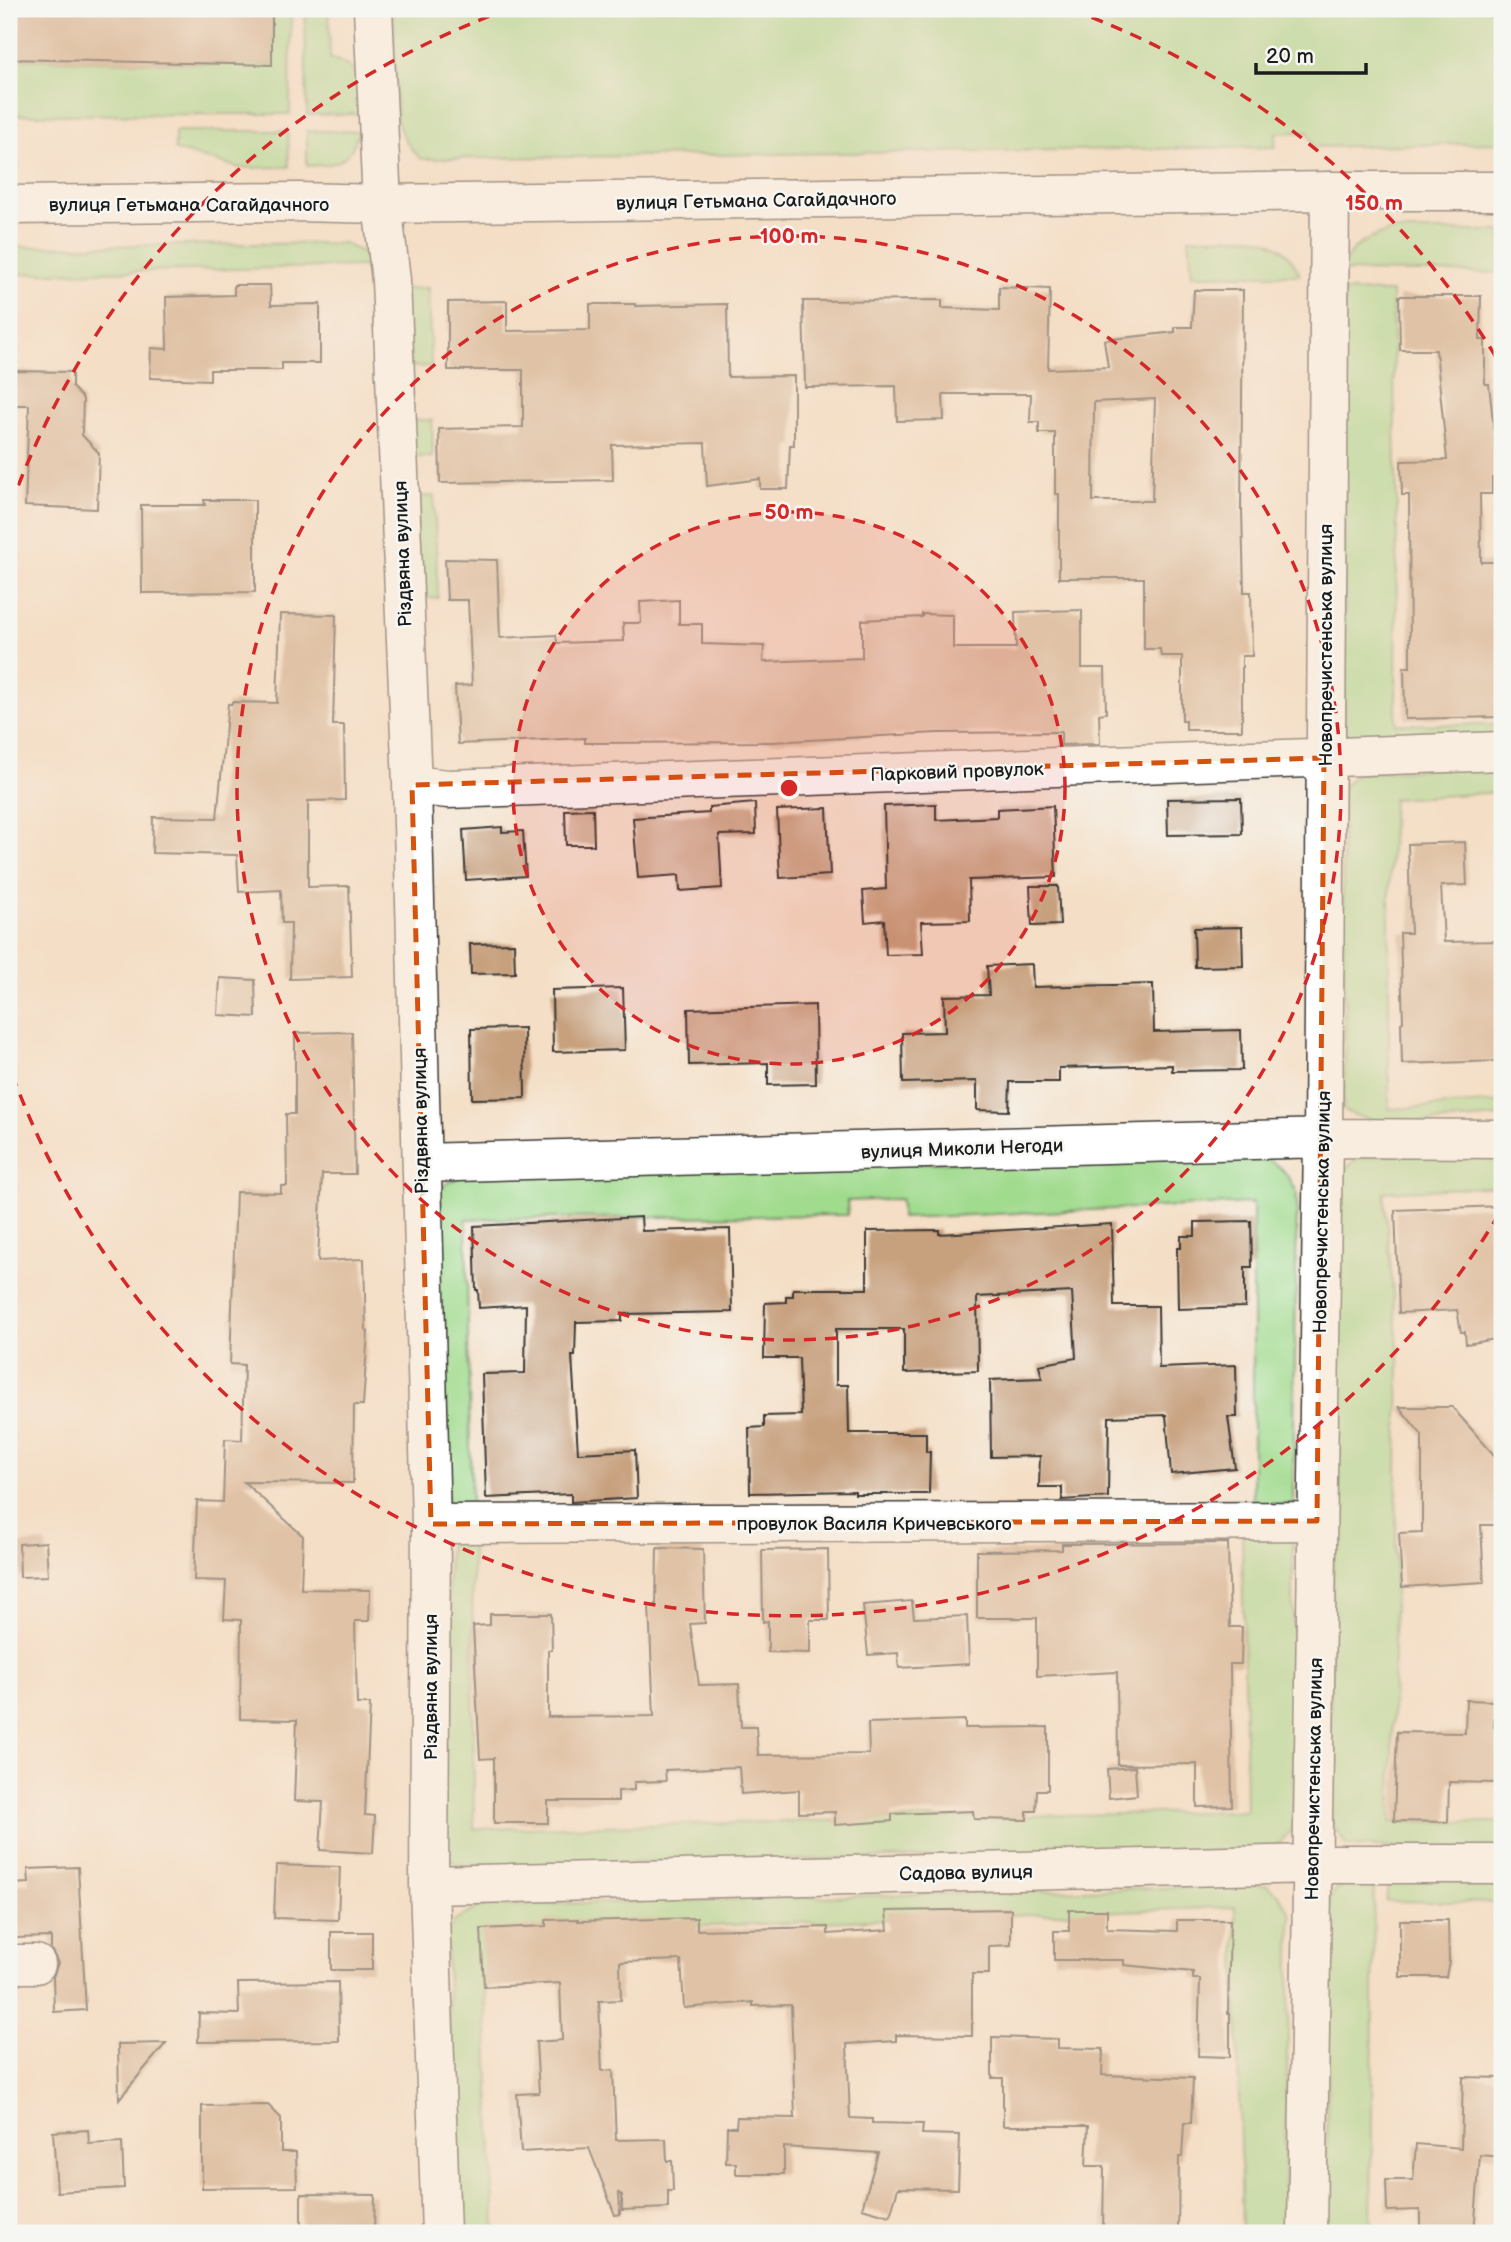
<svg xmlns="http://www.w3.org/2000/svg" width="1511" height="2242" viewBox="0 0 1511 2242" font-family="'Balsamiq Sans',sans-serif">
<rect width="100%" height="100%" fill="#f6f6f2"/>
<filter id="ink" filterUnits="userSpaceOnUse"><feTurbulence type="fractalNoise" baseFrequency=".0143" numOctaves="2"/><feDisplacementMap in="SourceGraphic" scale="14" xChannelSelector="R" yChannelSelector="G"/><feConvolveMatrix kernelMatrix="1 2 1 2 8 2 1 2 1" color-interpolation-filters="sRGB"/></filter>
<filter id="wash" filterUnits="userSpaceOnUse"><feTurbulence type="fractalNoise" baseFrequency=".00686" numOctaves="4" result="noise"/><feDisplacementMap in="SourceGraphic" scale="28" xChannelSelector="R" yChannelSelector="G"/><feGaussianBlur stdDeviation="1.57" result="paint"/><feColorMatrix in="noise" values="0 0 0 0 0 0 0 0 0 0 0 0 0 0 0 0 0 1.4 0 .05"/><feComposite in="paint" operator="in"/></filter>
<g filter="url(#wash)">
<rect width="100%" height="100%" fill="#f4dfc6"/>
<!-- green -->
<path fill="#a1db8e" stroke="#5e7c55" stroke-width="2" d="M 272,9 L 291,9 L 290,114 L 9,115 L 9,59 L 272,65 Z
M 305,9 L 329,9 L 330,58 C 365,70 362,81 366,114 L 307,115 Z
M 393,9 L 1502,9 L 1502,143 L 1314,147 L 1308,132 L 1276,133 L 1275,147 L 421,159 C 409,148 402,137 397,121 Z
M 175,131 L 288,131 L 289,167 L 240,168 L 175,150 Z
M 307,131 L 359,131 C 349,163 337,165 307,166 Z
M 1392,231 L 1502,231 L 1502,273 L 1339,271 C 1353,244 1364,239 1392,231 Z
M 1251,237 C 1277,241 1290,252 1300,275 L 1192,275 L 1189,238 Z
M 344,243 L 364,254 L 372,266 L 9,274 L 9,247 Z
M 428,288 L 431,366 L 406,367 L 404,289 Z
M 1344,291 L 1392,292 L 1397,508 L 1396,724 L 1502,725 L 1502,741 L 1344,740 Z
M 411,420 L 432,420 L 433,457 L 412,457 Z
M 434,496 L 438,598 L 414,599 L 410,497 Z
M 1502,763 L 1502,792 L 1393,799 L 1389,895 L 1389,1109 L 1502,1102 L 1502,1117 C 1457,1119 1382,1132 1343,1110 L 1345,1066 L 1342,788 L 1356,774 Z
M 1502,1152 L 1502,1186 L 1384,1192 L 1399,1359 L 1391,1822 L 1502,1822 L 1502,1850 L 1347,1846 L 1329,1819 L 1338,1176 L 1358,1158 L 1380,1155 Z
M 1251,1154 C 1279,1163 1283,1166 1297,1192 L 1293,1505 L 1253,1504 L 1253,1203 L 901,1218 L 901,1199 L 847,1201 L 848,1215 L 466,1219 L 471,1506 L 448,1516 L 431,1199 L 447,1183 L 465,1175 Z
M 1293,1530 L 1293,1827 L 1280,1843 L 1265,1851 L 465,1866 L 450,1861 L 442,1845 L 449,1537 L 472,1539 L 474,1829 L 1246,1811 L 1242,1532 Z
M 1502,1875 L 1502,1903 L 1386,1901 L 1389,1877 Z
M 1374,1878 L 1371,2233 L 1326,2233 L 1329,1899 C 1343,1878 1350,1879 1374,1878 Z
M 1267,1885 L 1279,1895 L 1291,1915 L 1283,2233 L 1242,2233 L 1235,1907 L 483,1934 L 495,2233 L 456,2233 L 446,1933 L 456,1920 L 481,1906 Z"/>
<g id="blocks">
<!-- building -->
<path fill="#c7a07e" fill-rule="evenodd" d="M 9,9 L 272,9 L 272,65 L 9,59 Z
M 234,285 L 270,285 L 271,305 L 320,304 L 320,363 L 282,363 L 282,370 L 210,370 L 210,380 L 150,378 L 151,348 L 167,349 L 166,297 L 234,295 Z
M 999,287 L 1050,289 L 1048,369 L 1108,367 L 1104,340 L 1175,332 L 1175,327 L 1192,327 L 1194,290 L 1243,290 L 1241,510 L 1242,510 L 1244,592 L 1251,592 L 1252,656 L 1242,656 L 1242,730 L 1186,730 L 1186,721 L 1182,721 L 1182,656 L 1161,656 L 1160,649 L 1144,649 L 1144,578 L 1059,578 L 1059,494 L 1055,494 L 1055,433 L 1039,433 L 1039,422 L 1030,422 L 1031,394 L 943,394 L 944,420 L 897,421 L 896,386 L 805,387 L 803,301 L 942,300 L 942,308 L 999,310 ZM 1155,399 L 1152,501 L 1093,501 L 1094,402 Z
M 1399,296 L 1481,296 L 1480,340 L 1485,340 L 1485,384 L 1489,384 L 1499,478 L 1492,478 L 1492,494 L 1480,494 L 1481,562 L 1499,562 L 1502,717 L 1405,719 L 1404,667 L 1410,667 L 1409,495 L 1402,495 L 1401,461 L 1447,460 L 1436,350 L 1400,350 Z
M 507,301 L 507,331 L 590,330 L 590,304 L 635,304 L 635,306 L 727,304 L 728,377 L 794,376 L 794,445 L 790,445 L 788,489 L 760,489 L 760,479 L 707,486 L 705,443 L 612,445 L 613,480 L 440,483 L 439,429 L 523,427 L 523,370 L 448,370 L 448,302 Z
M 13,371 L 72,372 L 72,387 L 83,399 L 82,435 L 99,453 L 97,509 L 25,506 L 29,405 L 14,405 Z
M 204,500 L 255,500 L 255,592 L 142,593 L 141,505 L 205,505 Z
M 445,559 L 497,560 L 500,638 L 556,635 L 557,643 L 624,641 L 623,623 L 641,623 L 640,602 L 679,600 L 679,624 L 702,624 L 702,644 L 764,646 L 763,662 L 862,658 L 862,620 L 922,617 L 922,614 L 953,615 L 953,648 L 1016,648 L 1015,612 L 1082,610 L 1082,668 L 1105,668 L 1106,713 L 1099,714 L 1100,744 L 1061,745 L 1061,732 L 937,733 L 772,742 L 585,743 L 585,738 L 458,744 L 455,686 L 472,685 L 468,600 L 447,600 Z
M 280,614 L 336,615 L 333,725 L 344,725 L 345,800 L 308,801 L 308,887 L 349,886 L 352,977 L 290,979 L 291,923 L 282,923 L 281,890 L 239,892 L 237,855 L 152,853 L 153,817 L 217,818 L 228,704 L 232,704 L 232,702 L 277,703 Z
M 1241,798 L 1242,834 L 1168,835 L 1167,799 Z
M 755,803 L 756,834 L 719,835 L 722,888 L 680,891 L 679,875 L 638,878 L 633,818 L 709,813 L 709,807 Z
M 936,804 L 936,820 L 997,817 L 997,809 L 1053,806 L 1056,877 L 969,880 L 970,921 L 921,922 L 923,954 L 886,955 L 884,920 L 865,922 L 863,891 L 886,889 L 884,806 Z
M 827,808 L 830,875 L 780,878 L 777,810 Z
M 593,809 L 594,845 L 566,845 L 565,810 Z
M 502,827 L 502,832 L 523,831 L 526,876 L 466,880 L 463,830 Z
M 1465,842 L 1467,885 L 1441,886 L 1444,942 L 1502,941 L 1502,1061 L 1402,1064 L 1401,1023 L 1403,1022 L 1400,933 L 1411,933 L 1408,844 Z
M 1030,886 L 1058,886 L 1060,925 L 1032,926 Z
M 1242,927 L 1243,966 L 1195,967 L 1194,928 Z
M 514,943 L 515,973 L 471,974 L 470,944 Z
M 1032,964 L 1033,987 L 1153,984 L 1154,1032 L 1241,1030 L 1242,1070 L 1172,1071 L 1172,1065 L 1059,1068 L 1059,1082 L 1010,1082 L 1009,1111 L 977,1110 L 977,1081 L 903,1083 L 902,1033 L 945,1032 L 944,996 L 989,995 L 987,966 Z
M 220,978 L 255,980 L 256,1017 L 218,1015 Z
M 623,988 L 625,1050 L 553,1052 L 552,990 Z
M 815,1005 L 816,1084 L 768,1085 L 768,1063 L 689,1065 L 688,1009 Z
M 524,1028 L 525,1098 L 472,1099 L 471,1029 Z
M 352,1032 L 355,1174 L 322,1174 L 318,1261 L 364,1259 L 366,1331 L 368,1331 L 363,1405 L 354,1405 L 353,1483 L 244,1482 L 303,1536 L 301,1589 L 370,1590 L 369,1621 L 355,1621 L 357,1704 L 370,1704 L 365,1815 L 375,1816 L 373,1853 L 320,1850 L 323,1802 L 294,1801 L 297,1720 L 240,1719 L 241,1620 L 224,1619 L 226,1581 L 194,1580 L 197,1501 L 223,1502 L 225,1439 L 242,1440 L 244,1365 L 230,1364 L 236,1192 L 281,1193 L 281,1186 L 287,1186 L 286,1114 L 295,1114 L 295,1033 Z
M 1502,1206 L 1502,1338 L 1466,1344 L 1465,1332 L 1461,1332 L 1457,1310 L 1399,1313 L 1395,1210 Z
M 641,1217 L 642,1231 L 730,1229 L 732,1312 L 622,1314 L 622,1321 L 576,1322 L 575,1356 L 572,1356 L 578,1453 L 635,1450 L 637,1498 L 571,1502 L 571,1494 L 486,1498 L 482,1374 L 525,1373 L 526,1305 L 479,1308 L 478,1290 L 476,1290 L 474,1226 Z
M 1251,1221 L 1252,1267 L 1245,1267 L 1245,1307 L 1178,1309 L 1177,1248 L 1181,1248 L 1181,1236 L 1195,1236 L 1195,1222 Z
M 1112,1224 L 1114,1306 L 1158,1306 L 1159,1368 L 1236,1365 L 1237,1417 L 1228,1417 L 1235,1468 L 1171,1474 L 1166,1415 L 1109,1417 L 1108,1497 L 1062,1500 L 1062,1487 L 1039,1487 L 1040,1456 L 991,1457 L 990,1380 L 1042,1378 L 1039,1365 L 1076,1358 L 1072,1292 L 977,1297 L 978,1371 L 904,1373 L 904,1329 L 836,1329 L 836,1385 L 848,1385 L 849,1433 L 926,1433 L 926,1452 L 930,1452 L 929,1494 L 855,1494 L 855,1491 L 750,1493 L 749,1428 L 764,1427 L 764,1416 L 801,1415 L 799,1358 L 764,1358 L 765,1303 L 786,1302 L 786,1296 L 793,1296 L 793,1289 L 867,1289 L 867,1231 L 939,1230 L 939,1234 Z
M 1399,1407 L 1452,1407 L 1502,1464 L 1502,1525 L 1481,1525 L 1484,1582 L 1402,1587 L 1399,1533 L 1422,1532 L 1422,1435 Z
M 46,1542 L 48,1576 L 20,1577 L 19,1544 Z
M 1228,1543 L 1230,1627 L 1242,1627 L 1241,1664 L 1230,1664 L 1232,1806 L 1197,1807 L 1197,1764 L 1118,1765 L 1117,1672 L 1037,1676 L 1037,1618 L 977,1618 L 977,1551 L 1062,1550 L 1062,1544 Z
M 657,1548 L 703,1549 L 705,1623 L 690,1624 L 699,1685 L 739,1684 L 741,1727 L 756,1727 L 758,1755 L 869,1754 L 868,1723 L 965,1720 L 965,1728 L 1048,1727 L 1048,1790 L 1037,1790 L 1036,1811 L 1027,1811 L 1027,1820 L 974,1819 L 973,1811 L 892,1814 L 892,1821 L 835,1825 L 835,1812 L 799,1813 L 799,1790 L 741,1794 L 739,1767 L 665,1770 L 666,1781 L 634,1782 L 634,1790 L 618,1791 L 618,1801 L 548,1801 L 548,1823 L 494,1823 L 494,1758 L 480,1759 L 473,1626 L 490,1625 L 490,1614 L 551,1614 L 552,1650 L 548,1650 L 548,1717 L 654,1716 L 649,1606 L 656,1606 Z
M 828,1549 L 829,1620 L 810,1620 L 810,1653 L 768,1652 L 768,1621 L 763,1622 L 762,1550 Z
M 912,1601 L 914,1618 L 967,1616 L 969,1664 L 899,1668 L 898,1653 L 868,1655 L 863,1605 Z
M 1466,1700 L 1495,1701 L 1494,1727 L 1499,1727 L 1498,1783 L 1449,1782 L 1448,1822 L 1394,1821 L 1397,1732 L 1465,1733 Z
M 1135,1767 L 1137,1795 L 1109,1798 L 1107,1769 Z
M 276,1865 L 340,1867 L 338,1920 L 274,1918 Z
M 78,1867 L 86,2010 L 54,2012 L 53,1977 L 58,1963 L 51,1949 L 51,1937 L 13,1938 L 10,1884 L 29,1883 L 28,1869 Z
M 1011,1909 L 1011,1945 L 989,1946 L 989,1974 L 972,1974 L 972,2036 L 896,2035 L 896,2041 L 847,2044 L 850,2118 L 872,2119 L 872,2123 L 923,2124 L 922,2134 L 960,2135 L 958,2189 L 898,2188 L 890,2216 L 862,2208 L 878,2153 L 784,2147 L 784,2174 L 736,2174 L 736,2163 L 726,2163 L 727,2127 L 736,2127 L 737,2117 L 795,2118 L 791,2005 L 753,2006 L 753,2002 L 684,2008 L 681,1960 L 620,1962 L 621,2000 L 599,2001 L 602,2071 L 613,2070 L 616,2140 L 666,2139 L 667,2161 L 672,2161 L 673,2191 L 668,2191 L 668,2208 L 622,2210 L 622,2195 L 619,2193 L 620,2214 L 615,2215 L 589,2148 L 521,2152 L 517,2094 L 539,2093 L 536,2042 L 562,2040 L 560,1983 L 484,1987 L 481,1929 L 546,1926 L 546,1920 L 578,1919 L 578,1921 L 697,1918 L 697,1930 L 828,1927 L 828,1934 L 888,1930 L 886,1911 Z
M 1069,1910 L 1107,1910 L 1107,1929 L 1177,1931 L 1177,1920 L 1230,1920 L 1228,2014 L 1230,2014 L 1230,2057 L 1198,2056 L 1200,1979 L 1193,1979 L 1193,1972 L 1124,1965 L 1124,1960 L 1054,1960 L 1054,1931 L 1069,1931 Z
M 1400,1920 L 1448,1920 L 1449,1961 L 1446,1977 L 1400,1977 Z
M 331,1932 L 372,1932 L 372,1970 L 331,1970 Z
M 338,1982 L 339,2041 L 198,2042 L 199,2013 L 239,2014 L 238,1983 Z
M 992,2037 L 1058,2039 L 1058,2048 L 1103,2049 L 1102,2075 L 1193,2078 L 1191,2123 L 1184,2123 L 1182,2157 L 1179,2157 L 1178,2233 L 1103,2233 L 1104,2166 L 1086,2166 L 1088,2126 L 1003,2126 L 1003,2078 L 992,2078 Z
M 166,2043 L 119,2099 L 118,2044 Z
M 1463,2077 L 1502,2078 L 1502,2157 L 1480,2155 L 1474,2233 L 1420,2233 L 1420,2210 L 1387,2211 L 1386,2180 L 1413,2180 L 1416,2144 L 1461,2148 Z
M 268,2105 L 281,2118 L 281,2152 L 296,2152 L 297,2187 L 202,2188 L 202,2106 Z
M 88,2130 L 89,2144 L 122,2142 L 124,2188 L 57,2192 L 53,2132 Z
M 301,2194 L 375,2195 L 374,2233 L 344,2233 L 344,2226 L 301,2227 Z"/>
</g>
</g>
<g filter="url(#ink)">
<use href="#blocks" fill-opacity="0" stroke="#3c3936" stroke-width="2"/>
<g fill="none" stroke-linecap="round" stroke-linejoin="round">
<defs>
<path id="minor" d="M 373,9 L 382,204 L 391,280 L 412,785 L 431,1524 L 429,1885 L 441,2233
M 412,785 L 448,789 L 1502,751
M 422,1163 L 1323,1138 L 1502,1139
M 431,1524 L 1317,1521
M 429,1885 L 1311,1864 L 1502,1864
M 9,1964 L 36,1964
M 1307,2233 L 1323,1138 L 1330,191"/>
<path id="major" d="M 9,205 L 297,202 L 382,204 L 1330,191 L 1502,191"/>
</defs>
<!-- minor casing -->
<use href="#minor" stroke="#3c3936" stroke-width="41"/>
<!-- major casing -->
<use href="#major" stroke="#3c3936" stroke-width="41"/>
<!-- minor -->
<use href="#minor" stroke="#fff" stroke-width="38"/>
<!-- major -->
<use href="#major" stroke="#fff" stroke-width="38"/>
</g>
</g>
<!-- marked area -->
<path d="M0 0H1511V2242H0ZM 1324,758 L 1317,1521 L 431,1524 L 412,785 Z" fill="#f4dfc6" fill-opacity=".55" fill-rule="evenodd"/>
<path fill="none" stroke="#d4530e" stroke-width="5" stroke-dasharray="14 9" stroke-linejoin="round" d="M 1324,758 L 1317,1521 L 431,1524 L 412,785 Z"/>
<!-- distance rings -->
<circle cx="789" cy="788" r="276" fill="#d62828" fill-opacity=".12"/>
<g fill="none" stroke="#d62828" stroke-width="3.5" stroke-dasharray="12 9">
<circle cx="789" cy="788" r="276"/>
<circle cx="789" cy="788" r="552"/>
<path d="M1499 1214A828 828 0 0 1 11 1071M11 505A828 828 0 0 1 506 10M1072 10A828 828 0 0 1 1499 362"/>
</g>
<g text-anchor="middle" stroke-width="5" stroke-linejoin="round" paint-order="stroke">
<!-- street labels -->
<g font-size="19" fill="#1c1c1c" stroke="#f6f6f2">
<text transform="translate(756 200) rotate(-1)" y="7">вулиця Гетьмана Сагайдачного</text>
<text x="189" y="211">вулиця Гетьмана Сагайдачного</text>
<text transform="translate(402 554) rotate(-92)" y="7">Різдвяна вулиця</text>
<text transform="translate(1325 645) rotate(-90)" y="7">Новопречистенська вулиця</text>
<text transform="translate(957 771) rotate(-2)" y="7">Парковий провулок</text>
<text transform="translate(420 1121) rotate(-91)" y="7">Різдвяна вулиця</text>
<text transform="translate(962 1148) rotate(-2)" y="7">вулиця Миколи Негоди</text>
<text transform="translate(1321 1212) rotate(-89)" y="7">Новопречистенська вулиця</text>
<text x="874" y="1530">провулок Василя Кричевського</text>
<text transform="translate(430 1687) rotate(-90)" y="7">Різдвяна вулиця</text>
<text transform="translate(1313 1779) rotate(-89)" y="7">Новопречистенська вулиця</text>
<text transform="translate(966 1872) rotate(-1)" y="7">Садова вулиця</text>
</g>
</g>
<circle cx="789" cy="788" r="10" fill="#d62828" stroke="#f6f6f2" stroke-width="3.5"/>
<g font-size="21" text-anchor="middle" font-weight="bold" fill="#d62828" stroke="#f6f6f2" stroke-width="5" stroke-linejoin="round" paint-order="stroke">
<text x="1374" y="210">150 m</text>
<text x="789" y="243">100 m</text>
<text x="789" y="519">50 m</text>
</g>
<!-- margin -->
<rect width="1511" height="2242" fill="none" stroke="#f6f6f2" stroke-width="35"/>
<!-- scale -->
<path d="M1256 63v10h110v-10" fill="none" stroke="#1c1c1c" stroke-width="3.5"/>
<text x="1266" y="63" font-size="21" fill="#1c1c1c" stroke="#f6f6f2" stroke-width="5" paint-order="stroke">20 m</text>
</svg>
